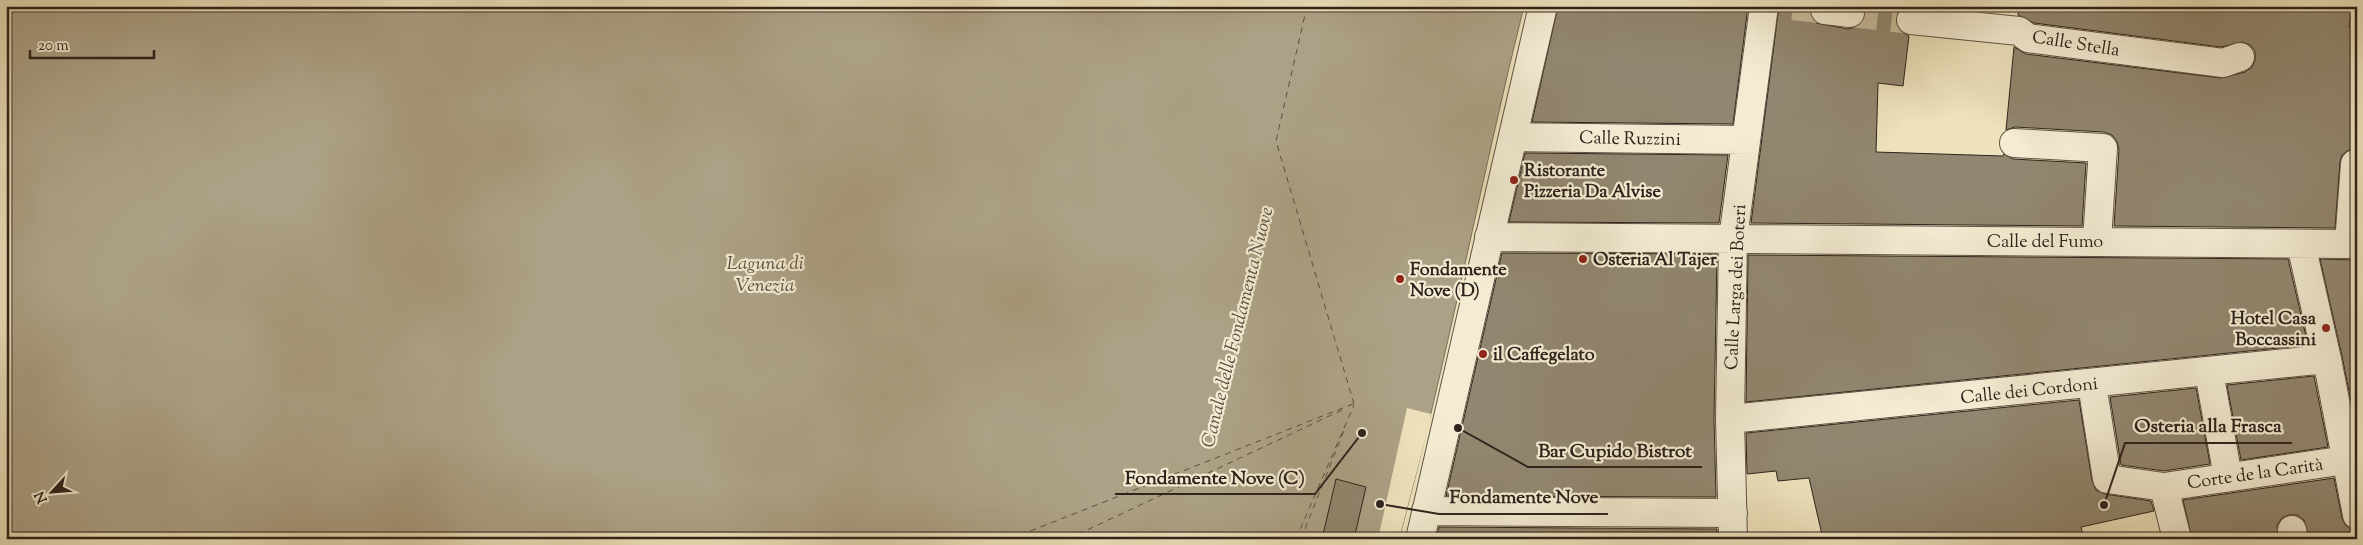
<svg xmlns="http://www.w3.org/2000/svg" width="2363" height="545" viewBox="0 0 2363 545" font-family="'Sorts Mill Goudy',serif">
<rect width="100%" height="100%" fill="#ede2bc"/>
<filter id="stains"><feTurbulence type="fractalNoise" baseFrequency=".004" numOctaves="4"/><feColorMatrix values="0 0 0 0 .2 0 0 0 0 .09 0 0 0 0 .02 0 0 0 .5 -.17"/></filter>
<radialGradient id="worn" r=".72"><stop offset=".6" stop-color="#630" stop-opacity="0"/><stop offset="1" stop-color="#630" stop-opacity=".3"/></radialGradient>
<!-- water -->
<path fill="#aca186" stroke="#7a6f5c" d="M 6,6 L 1524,6 C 1480,183 1447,363 1399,539 L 6,539 Z"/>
<!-- pier -->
<path fill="#ede2bc" d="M 1407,408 L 1431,414 L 1430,421 L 1399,539 L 1378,539 Z"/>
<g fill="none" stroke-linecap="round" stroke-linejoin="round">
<!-- ferry -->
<path stroke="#5a4f41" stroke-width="1" stroke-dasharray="6 5" stroke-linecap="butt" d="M 1307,6 L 1276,141 L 1354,404
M 1010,539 L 1353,404
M 1068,539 L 1342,410
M 1296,539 L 1354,405
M 1301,539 L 1345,428"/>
</g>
<!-- building -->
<path fill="#91866f" stroke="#2e231c" d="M 1558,6 L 1748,6 L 1733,124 L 1532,122 Z
M 1779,6 L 1810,6 L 1810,16 L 1816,23 L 1848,29 L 1857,27 L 1863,22 L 1866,14 L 1864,6 L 1904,6 L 1898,11 L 1895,19 L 1897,26 L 1902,32 L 1909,36 L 1903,86 L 1878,83 L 1876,152 L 2003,156 L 2004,154 L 2013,159 L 2086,163 L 2082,226 L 1751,223 Z
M 2019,6 L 2353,6 L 2349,27 L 2357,28 L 2357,148 L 2347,151 L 2342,155 L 2340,162 L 2335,228 L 2114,226 L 2119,149 L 2117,142 L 2112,135 L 2104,132 L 2015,127 L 2006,130 L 2014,47 L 2026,54 L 2221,78 L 2245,72 L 2252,67 L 2255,60 L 2255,51 L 2250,45 L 2242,42 L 2221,47 L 2034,23 L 2018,15 Z
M 1525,153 L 1728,155 L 1719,223 L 1509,222 Z
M 1502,253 L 1717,254 L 1714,419 L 1716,497 L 1446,496 Z
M 1748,255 L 2288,259 L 2308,345 L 1746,402 Z
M 2320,259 L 2357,260 L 2357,431 L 2342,356 Z
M 2314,376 L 2328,447 L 2241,460 L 2227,385 Z
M 2196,388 L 2210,464 L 2164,471 L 2121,465 L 2110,397 Z
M 2079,400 L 2092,481 L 2096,490 L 2105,494 L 2151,501 L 2154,511 L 2081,527 L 2084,539 L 1823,539 L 1809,478 L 1778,481 L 1776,471 L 1747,474 L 1746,433 Z
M 2334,478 L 2342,518 L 2346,526 L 2357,530 L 2357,539 L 2309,539 L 2304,520 L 2297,515 L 2289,515 L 2282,518 L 2277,525 L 2278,539 L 2192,539 L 2183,500 Z
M 1336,479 L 1366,487 L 1354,539 L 1322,539 Z
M 1439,527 L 1717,529 L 1717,539 L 1436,539 Z"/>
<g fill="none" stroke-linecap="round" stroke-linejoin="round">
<!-- street-tunnel -->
<path stroke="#c7bc9c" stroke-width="28" stroke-dasharray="28 14" stroke-linecap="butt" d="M 1793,6 L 1825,10
M 1850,13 L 1911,20"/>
<defs>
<path id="street" d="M 1825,10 L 1850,13
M 1911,20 L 2019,31 L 2028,38 L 2223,63 L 2240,57
M 1514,137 L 1746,140
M 2014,143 L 2103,148 L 2097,241
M 1489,237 L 2357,244
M 2301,244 L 2327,359 L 2357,515
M 2349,244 L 2355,164 L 2357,164
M 2209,372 L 2228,477
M 2092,384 L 2107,479 L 2164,487 L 2346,460
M 1730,419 L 2327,359
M 2164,487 L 2177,539
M 1426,511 L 1733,513
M 2292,530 L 2294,539
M 1420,539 L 1543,6
M 1733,539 L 1730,419 L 1733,239 L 1764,6"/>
</defs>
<!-- street casing -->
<use href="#street" stroke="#5e5344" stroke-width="30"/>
<!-- street -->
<use href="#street" stroke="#f3ecd3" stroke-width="28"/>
</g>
<!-- markers -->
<g fill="#8f2418" stroke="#f3ecd3" stroke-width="2">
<circle cx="1514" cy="180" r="5"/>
<circle cx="1583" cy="259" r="5"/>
<circle cx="1400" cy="279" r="5"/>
<circle cx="2326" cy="328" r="5"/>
<circle cx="1483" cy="354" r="5"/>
</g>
<g text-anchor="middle" stroke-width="4.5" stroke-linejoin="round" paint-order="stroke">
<!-- street labels -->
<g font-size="18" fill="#2e231c" stroke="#f3ecd3">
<text transform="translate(2076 43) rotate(9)" y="6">Calle Stella</text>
<text transform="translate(1630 138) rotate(1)" y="6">Calle Ruzzini</text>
<text x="2045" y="247">Calle del Fumo</text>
<text transform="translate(1735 287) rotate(-87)" y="6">Calle Larga dei Boteri</text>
<text transform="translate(2029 390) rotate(-6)" y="6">Calle dei Cordoni</text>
<text transform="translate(2255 473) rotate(-8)" y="6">Corte de la Carità</text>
</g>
<!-- poi labels -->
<g font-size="18" font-weight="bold" fill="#2e231c" stroke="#f3ecd3" text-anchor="start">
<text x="1524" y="176">Ristorante<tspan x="1524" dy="21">Pizzeria Da Alvise</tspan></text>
<text x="1593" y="265">Osteria Al Tajer</text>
<text x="1410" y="275">Fondamente<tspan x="1410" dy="21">Nove (D)</tspan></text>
<text x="2316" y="324" text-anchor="end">Hotel Casa<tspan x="2316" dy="21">Boccassini</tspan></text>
<text x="1493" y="360">il Caffegelato</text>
</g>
<!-- water labels -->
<g font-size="19" font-style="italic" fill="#5a4f41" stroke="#f3ecd3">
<text x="765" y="269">Laguna di<tspan x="765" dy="22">Venezia</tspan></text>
<text transform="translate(1236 327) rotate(-76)" y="7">Canale delle Fondamenta Nuove</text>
</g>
</g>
<!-- callouts -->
<path fill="none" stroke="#2e231c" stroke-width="2" d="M2104 505L2125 443H2292M1458 428L1528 467H1702M1362 433L1315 494H1115M1380 504L1439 514H1608"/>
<g fill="#2e231c" stroke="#f3ecd3" stroke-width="2">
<circle cx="2104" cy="505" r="5"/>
<circle cx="1458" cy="428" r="5"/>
<circle cx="1362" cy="433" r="5"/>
<circle cx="1380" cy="504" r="5"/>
</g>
<g font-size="19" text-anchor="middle" font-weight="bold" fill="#2e231c" stroke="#f3ecd3" stroke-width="4.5" stroke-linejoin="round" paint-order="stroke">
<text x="2208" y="432">Osteria alla Frasca</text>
<text x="1615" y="457">Bar Cupido Bistrot</text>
<text x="1215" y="484">Fondamente Nove (C)</text>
<text x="1524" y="503">Fondamente Nove</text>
</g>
<!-- margin -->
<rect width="2363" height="545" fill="none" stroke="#ede2bc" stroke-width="25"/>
<rect x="8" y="8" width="2348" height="530" fill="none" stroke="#2e231c" stroke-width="2.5"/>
<rect x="12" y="12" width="2338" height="520" fill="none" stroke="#2e231c"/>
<!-- north arrow -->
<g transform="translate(52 492) rotate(244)" stroke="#f3ecd3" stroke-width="4" paint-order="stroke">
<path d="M0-4L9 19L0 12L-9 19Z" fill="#2e231c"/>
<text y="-8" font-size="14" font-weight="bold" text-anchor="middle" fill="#2e231c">N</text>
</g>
<!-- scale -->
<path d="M30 50v8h124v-8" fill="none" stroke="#2e231c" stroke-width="2.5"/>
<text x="38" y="50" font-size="15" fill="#2e231c" stroke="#f3ecd3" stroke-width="4" paint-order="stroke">20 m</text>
<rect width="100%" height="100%" filter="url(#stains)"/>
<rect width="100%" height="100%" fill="url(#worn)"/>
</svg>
